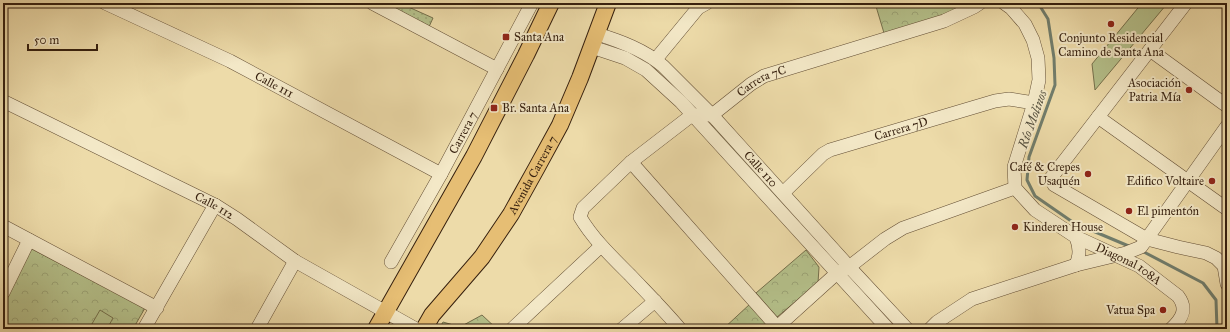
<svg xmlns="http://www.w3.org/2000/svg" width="1230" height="332" viewBox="0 0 1230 332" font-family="'IM FELL Great Primer',serif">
<defs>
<pattern id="grass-dots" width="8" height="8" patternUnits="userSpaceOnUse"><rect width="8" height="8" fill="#b5c18b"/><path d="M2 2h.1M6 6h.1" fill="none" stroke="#9ca577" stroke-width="1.8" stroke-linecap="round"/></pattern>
<pattern id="park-crowns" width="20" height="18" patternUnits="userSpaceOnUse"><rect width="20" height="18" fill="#b5c18b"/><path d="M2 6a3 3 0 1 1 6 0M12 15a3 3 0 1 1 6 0" fill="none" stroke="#9ca577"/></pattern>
</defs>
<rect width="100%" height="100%" fill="#eddba9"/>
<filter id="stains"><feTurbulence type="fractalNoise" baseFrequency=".005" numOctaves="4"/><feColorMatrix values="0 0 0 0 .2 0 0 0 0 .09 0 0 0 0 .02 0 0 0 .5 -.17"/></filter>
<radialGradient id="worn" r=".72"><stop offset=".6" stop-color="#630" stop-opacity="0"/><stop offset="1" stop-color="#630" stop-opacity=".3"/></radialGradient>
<!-- grass -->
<path fill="url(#grass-dots)" stroke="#75704c" d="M 394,3 L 404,3 L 404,5 L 433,18 L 428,29 L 394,10 Z
M 709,125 L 714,126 L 839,262 L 837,264 Z"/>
<!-- park -->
<path fill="url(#park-crowns)" stroke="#75704c" d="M 875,3 L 971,3 L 923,23 L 884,33 Z
M 30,248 L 145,308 L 133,329 L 3,329 L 3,302 Z
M 806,250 L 819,267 L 818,283 L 777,317 L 756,293 Z
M 750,304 L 769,324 L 765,329 L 723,329 Z
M 482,315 L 497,329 L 439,329 L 443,322 L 460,327 Z"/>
<!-- garden -->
<path fill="#b5c18b" stroke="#75704c" d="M 1142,3 L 1163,3 L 1166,5 L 1095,90 L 1092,64 Z
M 100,310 L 113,318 L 107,329 L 89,329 Z"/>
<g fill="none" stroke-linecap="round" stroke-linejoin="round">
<!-- stream -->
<path stroke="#717d6c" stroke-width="3" d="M 1038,3 L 1048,19 L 1054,58 L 1055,85 L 1029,157 L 1027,180 L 1035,196 L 1074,223 L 1131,247
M 1142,251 L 1203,283 L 1216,300 L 1217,329"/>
<defs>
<g id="minor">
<path id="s1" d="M 105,3 L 230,61 L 441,174"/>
<path d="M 372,3 L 497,69"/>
<path id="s2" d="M 1004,3 L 1011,8 L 1025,24 L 1033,40 L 1038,58 L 1039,80 L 1034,103 L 1014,167 L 1015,188 L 1035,210 L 1076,237 L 1139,266 L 1178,296 C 1188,309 1182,319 1171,329"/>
<path d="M 1186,3 L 1051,178 L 1054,185 L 1147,239 L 1178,247 L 1206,253 L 1216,258 L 1224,266 L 1227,284"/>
<path id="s3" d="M 597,34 C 620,41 645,50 663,66 L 712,115 L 852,270 L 907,329"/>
<path d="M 592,47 L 625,58 L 646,70 L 681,102 L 888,329"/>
<path d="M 1150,50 L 1227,106"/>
<path d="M 656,59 L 698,8 L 707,3"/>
<path id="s4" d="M 3,101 L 215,205 L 237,219 L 295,261 L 416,329"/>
<path d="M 1098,117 L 1227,209"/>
<path d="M 631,162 L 777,327"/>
<path id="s5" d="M 783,193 L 823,154 L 830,150 L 995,101 L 1009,99 L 1034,103"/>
<path d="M 3,226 L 157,308"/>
<path id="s6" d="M 391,262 L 441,174 L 532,3"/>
<path d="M 1076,265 C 1080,255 1080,248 1076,237"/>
<path d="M 3,293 L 29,240"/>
<path d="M 144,329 L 215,205"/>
<path d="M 257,329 L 295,261"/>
<path d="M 512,329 L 601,246"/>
<path d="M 622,329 L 655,301"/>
<path id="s7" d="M 680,329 C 664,310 647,293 630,275 C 612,257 593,239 580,217 L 583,208 L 631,162 L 692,115 L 712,115 L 751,84 L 764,76 L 944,21 L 974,7 L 980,3"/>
<path d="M 775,329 L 837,273 L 849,267 L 885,239 L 903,228 L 1015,188"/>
<path d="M 930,329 L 937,322 L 972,299 L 1076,265 L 1126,253 L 1141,247 L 1227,126"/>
</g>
<g id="major">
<path d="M 376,329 L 474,156 L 526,55 L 551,3"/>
<path id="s8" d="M 424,329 L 432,315 L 482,257 L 511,214 L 536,169 L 560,125 L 580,78 L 608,3"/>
</g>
</defs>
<!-- minor casing -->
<use href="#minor" stroke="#634e35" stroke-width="14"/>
<!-- major casing -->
<use href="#major" stroke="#351f0e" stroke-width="18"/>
<!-- minor -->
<use href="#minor" stroke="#f3e8c7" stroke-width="13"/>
<!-- major -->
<use href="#major" stroke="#e6be74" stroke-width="16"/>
</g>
<!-- markers -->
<g fill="#8f2418" stroke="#f3e8c7" stroke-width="1.5">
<circle cx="1111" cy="24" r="4"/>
<rect x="502" y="33" width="8" height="8" rx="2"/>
<circle cx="1189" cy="90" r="4"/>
<rect x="490" y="104" width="8" height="8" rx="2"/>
<circle cx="1088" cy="174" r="4"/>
<circle cx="1212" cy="181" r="4"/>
<circle cx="1129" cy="211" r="4"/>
<circle cx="1015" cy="227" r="4"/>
<circle cx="1163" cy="310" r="4"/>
</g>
<g text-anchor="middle" stroke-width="4" stroke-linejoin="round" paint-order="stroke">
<!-- poi labels -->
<g font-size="12" fill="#351f0e" stroke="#f3e8c7" text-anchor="start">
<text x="514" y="41">Santa Ana</text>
<text x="1111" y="42" text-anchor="middle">Conjunto Residencial<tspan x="1111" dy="14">Camino de Santa Ana</tspan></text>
<text x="1181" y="87" text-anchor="end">Asociación<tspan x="1181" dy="14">Patria Mía</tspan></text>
<text x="502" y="112">Br. Santa Ana</text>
<text x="1080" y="171" text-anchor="end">Café &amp; Crepes<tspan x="1080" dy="14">Usaquén</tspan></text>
<text x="1204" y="185" text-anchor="end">Edifico Voltaire</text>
<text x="1137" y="215">El pimentón</text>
<text x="1023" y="231">Kinderen House</text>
<text x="1155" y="314" text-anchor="end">Vatua Spa</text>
</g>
<!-- street labels -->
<g font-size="12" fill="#351f0e" stroke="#f3e8c7">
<text dy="4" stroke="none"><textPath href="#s7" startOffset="384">Carrera 7C</textPath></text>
<text dy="4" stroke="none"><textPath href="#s1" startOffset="188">Calle 111</textPath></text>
<text dy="4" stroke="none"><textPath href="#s5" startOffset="138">Carrera 7D</textPath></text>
<text dy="4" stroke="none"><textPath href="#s6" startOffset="148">Carrera 7</textPath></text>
<text dy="4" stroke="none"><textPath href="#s3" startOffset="216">Calle 110</textPath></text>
<text dy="4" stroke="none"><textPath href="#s8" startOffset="189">Avenida Carrera 7</textPath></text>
<text dy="4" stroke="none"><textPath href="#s4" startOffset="236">Calle 112</textPath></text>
<text dy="4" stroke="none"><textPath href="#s2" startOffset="338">Diagonal 108A</textPath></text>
</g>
<!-- water labels -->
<g font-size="13" font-style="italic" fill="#534e3d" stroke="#f3e8c7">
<text transform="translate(1032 119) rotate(-70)" y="5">Río Molinos</text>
</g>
</g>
<!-- margin -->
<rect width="1230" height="332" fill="none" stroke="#eddba9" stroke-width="16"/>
<rect x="4" y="4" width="1222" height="324" fill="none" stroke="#351f0e" stroke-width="2"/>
<rect x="8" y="8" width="1214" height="316" fill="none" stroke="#351f0e"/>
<!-- scale -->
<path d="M28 44v6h69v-6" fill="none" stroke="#351f0e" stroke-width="2"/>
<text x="34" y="44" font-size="12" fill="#351f0e" stroke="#f3e8c7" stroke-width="3" paint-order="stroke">50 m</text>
<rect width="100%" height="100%" filter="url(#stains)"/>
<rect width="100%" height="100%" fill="url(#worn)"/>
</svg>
